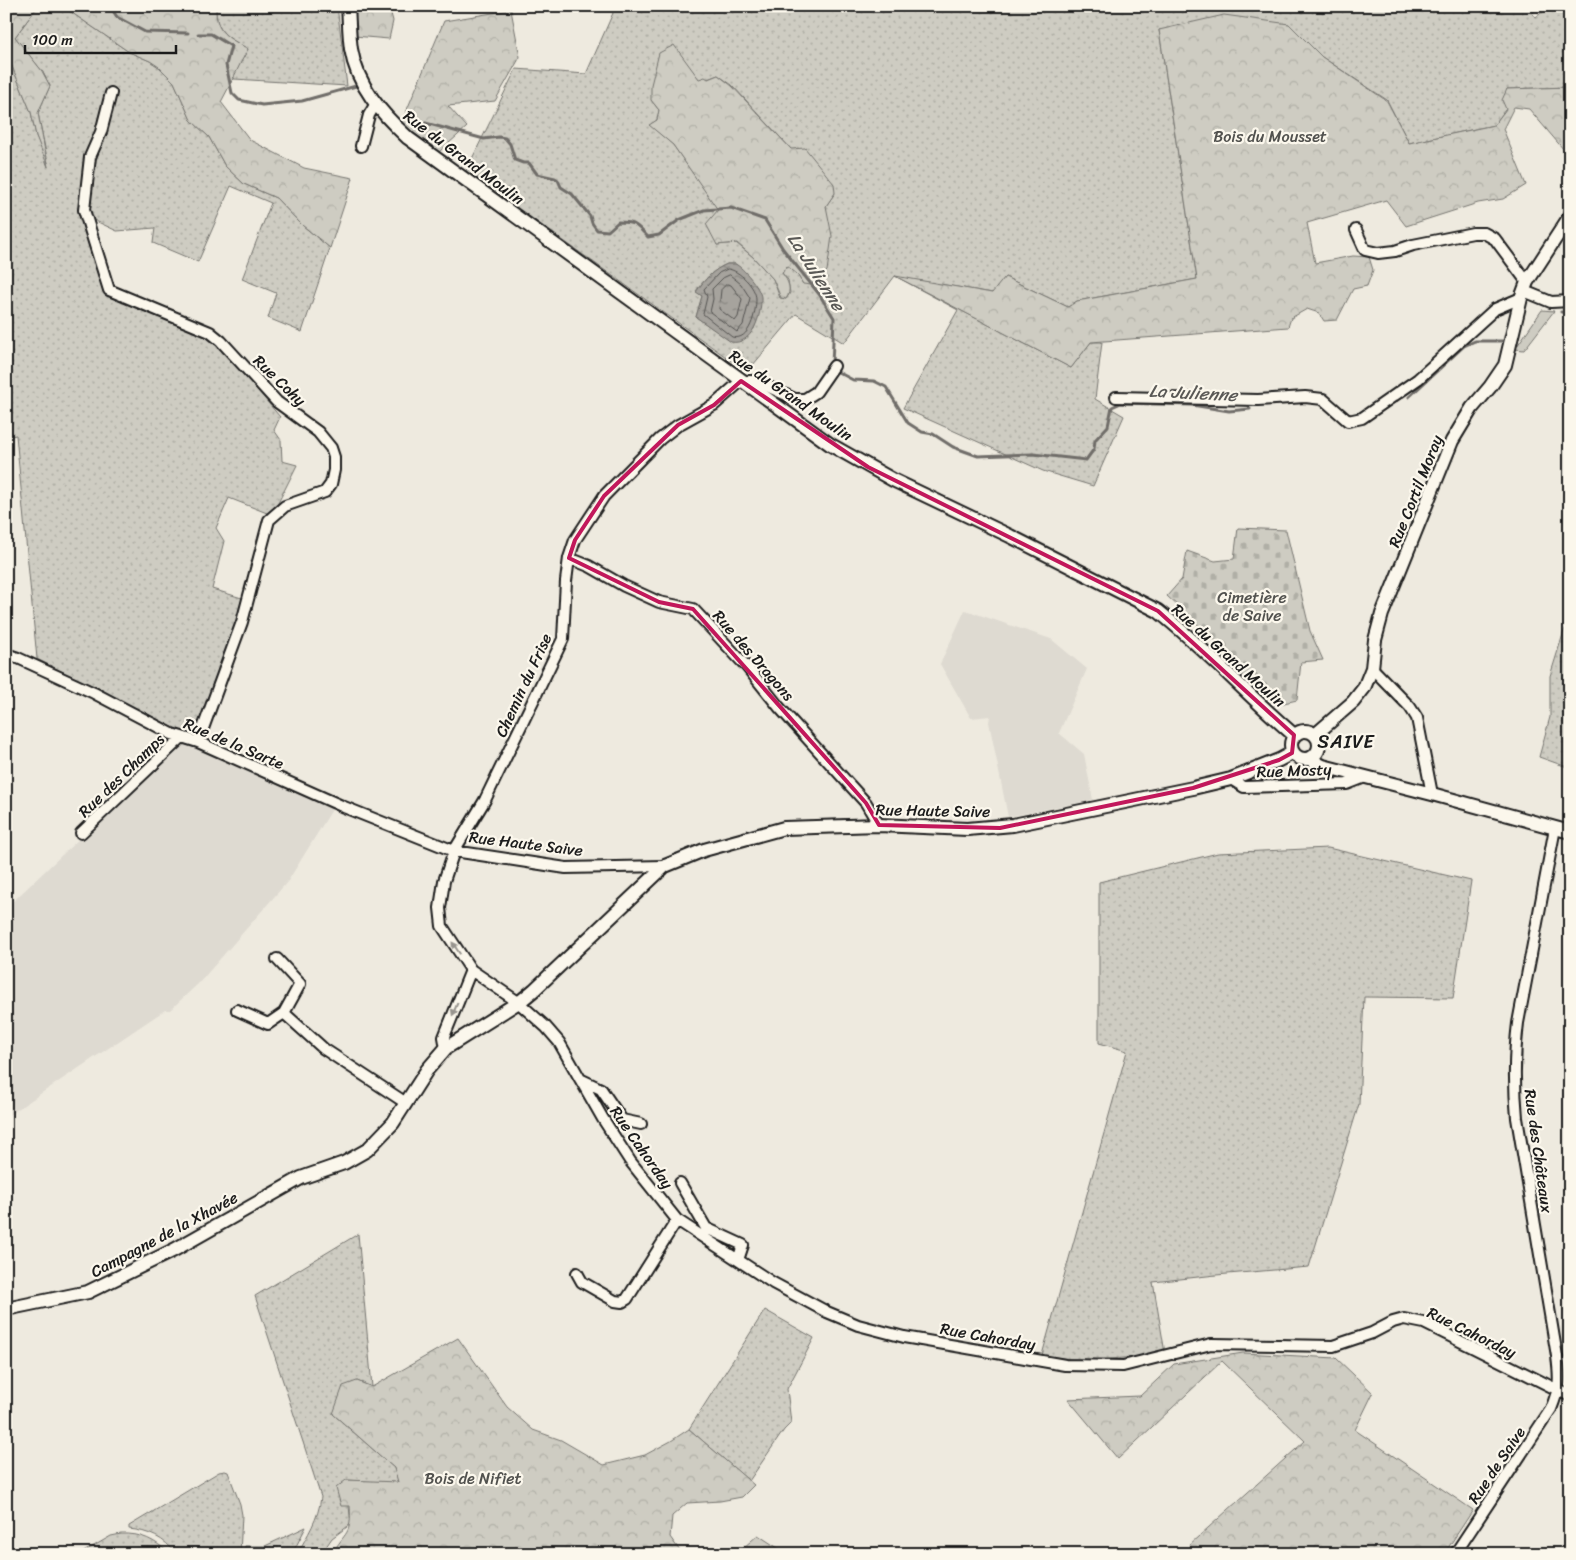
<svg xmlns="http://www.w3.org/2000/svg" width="1576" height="1560" viewBox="0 0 1576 1560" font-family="Sriracha,sans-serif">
<defs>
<pattern id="grass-dots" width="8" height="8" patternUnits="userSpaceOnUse" patternTransform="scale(1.25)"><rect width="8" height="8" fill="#ceccc2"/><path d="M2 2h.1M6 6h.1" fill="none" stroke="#b0afa6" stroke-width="1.8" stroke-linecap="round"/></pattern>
<pattern id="forest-crowns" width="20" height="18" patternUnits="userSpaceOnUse" patternTransform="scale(1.25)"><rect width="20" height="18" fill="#ceccc2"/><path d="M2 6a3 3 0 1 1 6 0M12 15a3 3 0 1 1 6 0" fill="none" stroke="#b0afa6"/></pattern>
<pattern id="cemetery-stones" width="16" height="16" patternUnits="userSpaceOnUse" patternTransform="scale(1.25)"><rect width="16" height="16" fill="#ceccc2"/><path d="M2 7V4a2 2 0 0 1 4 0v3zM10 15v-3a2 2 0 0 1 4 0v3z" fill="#b0afa6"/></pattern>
<pattern id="water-ripples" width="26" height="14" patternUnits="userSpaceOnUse" patternTransform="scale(1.25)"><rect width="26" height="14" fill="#a6a39d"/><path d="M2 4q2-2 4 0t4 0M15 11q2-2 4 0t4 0" fill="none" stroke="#86847f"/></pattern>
</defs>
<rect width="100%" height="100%" fill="#eeeadf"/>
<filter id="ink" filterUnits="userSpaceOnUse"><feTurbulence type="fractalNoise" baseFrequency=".02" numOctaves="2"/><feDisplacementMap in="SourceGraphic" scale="10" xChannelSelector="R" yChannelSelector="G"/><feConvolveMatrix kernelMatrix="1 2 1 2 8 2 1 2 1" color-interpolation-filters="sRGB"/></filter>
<g filter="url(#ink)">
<!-- built -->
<path fill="#dedad1" d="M 965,610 L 1051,639 L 1087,669 L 1059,733 L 1084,754 L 1093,800 L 1008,817 L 989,722 L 990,716 L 971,718 L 940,664 Z
M 187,742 L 333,808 L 288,881 L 199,983 L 170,1010 L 165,1010 L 6,1117 L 6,908 L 176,747 Z"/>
<!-- grass -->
<path fill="url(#grass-dots)" stroke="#75746f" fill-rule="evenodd" d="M 38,6 L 62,6 L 129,52 L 150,61 L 159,67 L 174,82 L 191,120 L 209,137 L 225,166 L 244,184 L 276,198 L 302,225 L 330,248 L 302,332 L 268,318 L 276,293 L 242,279 L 271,203 L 231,186 L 198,262 L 153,243 L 155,228 L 117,231 L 85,216 L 108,292 L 207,335 L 218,343 L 280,417 L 274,430 L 281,440 L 282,461 L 297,465 L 272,515 L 229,498 L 216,528 L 224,541 L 212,589 L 245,599 L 199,725 C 194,733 191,732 182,732 L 37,659 L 16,435 L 6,437 L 6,52 L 31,112 L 36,136 L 48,163 L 38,113 L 50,86 L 42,71 L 15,37 Z
M 216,6 L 337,6 L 347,86 L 234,79 L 234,74 L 248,49 C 228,37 215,33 216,6 Z
M 608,6 L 1538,6 L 1532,14 L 1536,17 L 1550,6 L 1570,6 L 1570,87 L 1507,89 L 1506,109 L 1494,125 L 1409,143 L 1387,100 L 1322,57 L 1289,24 L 1159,30 L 1197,279 L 1077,301 L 1068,307 L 1005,277 L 993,293 L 897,277 L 1071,368 L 1091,342 L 1102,342 L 1095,399 L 1124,416 L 1093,486 L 1043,471 L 903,408 L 958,310 L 895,276 L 844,343 L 796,314 L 747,372 L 466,171 L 516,69 L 586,74 L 613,13 ZM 718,75 L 732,85 L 792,150 L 835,193 L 826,206 L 827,218 L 803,284 L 797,274 L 787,265 L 782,273 L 788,280 L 790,293 L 786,299 L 780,298 L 773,279 L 753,257 L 736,243 L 717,245 L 719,210 L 673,145 L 650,125 L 657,120 L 659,110 L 651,100 ZM 727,264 L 736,264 C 763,290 764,294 754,329 L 712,328 L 696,317 L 702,296 L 696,291 C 705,279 713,270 727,264 Z
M 1570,620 L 1570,768 L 1539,757 L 1550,717 L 1550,676 L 1564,631 Z
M 1328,848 L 1471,881 L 1453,998 L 1364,997 L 1359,1104 L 1309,1267 L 1216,1275 L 1153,1282 L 1165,1353 C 1124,1359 1082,1363 1042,1355 L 1127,1051 L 1099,1043 L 1099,882 L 1218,853 Z
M 358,1234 L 372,1387 L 357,1381 L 333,1414 L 394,1468 L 398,1483 L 346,1480 L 351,1524 L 332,1538 L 321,1554 L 297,1554 C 307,1536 319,1518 321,1497 L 255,1296 Z
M 765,1310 L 814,1338 L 787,1389 L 791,1423 L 784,1430 L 749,1481 L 689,1429 Z
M 225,1471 L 228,1472 L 240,1504 L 242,1515 L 240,1554 L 176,1554 C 165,1538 148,1531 129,1529 L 129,1526 L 219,1472 Z
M 306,1527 L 292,1554 L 245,1554 L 245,1546 L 265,1546 Z
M 121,1534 C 141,1533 155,1540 170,1554 L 80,1554 L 111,1536 Z"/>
<!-- forest -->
<path fill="url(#forest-crowns)" stroke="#75746f" d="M 6,6 L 38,6 L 15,37 L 42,71 L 50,86 L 38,113 L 48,167 L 36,136 L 31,112 L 6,52 Z
M 62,6 L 216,6 C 215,34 228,37 248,49 C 238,67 231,84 221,102 L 250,140 L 304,168 L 353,178 L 330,248 L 302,225 L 276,198 L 244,184 L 225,166 L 209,137 L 191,120 L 174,82 L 159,67 L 150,61 L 129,52 Z
M 355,6 L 389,6 L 393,21 L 389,39 L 354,36 Z
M 511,10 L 520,57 L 495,101 L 448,106 L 467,127 L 439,152 L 401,124 L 444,21 Z
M 1224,15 L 1289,24 L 1322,57 L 1387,101 L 1409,143 L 1494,125 L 1506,109 L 1502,100 L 1507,89 L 1570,87 L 1570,157 L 1529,109 L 1514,107 L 1503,129 L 1526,185 L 1503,199 L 1478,203 L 1406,226 L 1386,200 L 1307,223 L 1315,263 L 1353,256 L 1369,257 L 1373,270 L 1367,286 L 1353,289 L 1337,320 L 1324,321 L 1319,313 L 1307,309 L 1291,318 L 1288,327 L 1091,342 L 1071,368 L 895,276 L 992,293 L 1005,277 L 1068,307 L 1077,301 L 1197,279 L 1159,30 Z
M 674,45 L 699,79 L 705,77 L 708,79 L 718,75 L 732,86 L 791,149 L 805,148 L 834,184 L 835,193 L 826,206 L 832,236 L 827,271 L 811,285 L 803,284 L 797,274 L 787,266 L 782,273 C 789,282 792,290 786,299 L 781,298 L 773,279 L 753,257 L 737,243 L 717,245 L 706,224 L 718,210 L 673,145 L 649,125 L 657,120 L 659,110 L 651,100 L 651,85 L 659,53 Z
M 458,1338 L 507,1407 L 533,1430 L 561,1440 L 604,1465 L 645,1455 L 671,1441 L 689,1429 L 754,1485 L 742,1497 L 720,1501 L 687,1503 L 672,1516 L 670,1537 L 680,1551 L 680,1554 L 332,1554 C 345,1531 352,1536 350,1506 L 341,1506 L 336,1488 L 346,1480 L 398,1482 L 394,1468 L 333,1414 L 343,1386 L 357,1381 L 372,1387 Z
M 1243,1353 L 1336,1358 L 1373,1393 L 1355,1430 L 1473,1510 L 1444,1554 L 1197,1554 L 1189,1545 L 1305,1441 L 1222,1361 L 1118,1459 L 1068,1399 L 1140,1396 L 1174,1364 Z
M 758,1535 L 787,1554 L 736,1554 Z"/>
<!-- cemetery -->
<path fill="url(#cemetery-stones)" stroke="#75746f" d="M 1238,528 L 1286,530 L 1310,631 L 1323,660 L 1301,662 L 1297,700 L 1275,705 L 1219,653 L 1218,643 L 1167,596 L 1182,579 L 1187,551 L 1215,561 L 1234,559 Z"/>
<!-- pitch -->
<path fill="#ceccc2" stroke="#75746f" d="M 1542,310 L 1554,311 L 1524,350 L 1515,349 Z"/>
<!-- water -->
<path fill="url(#water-ripples)" stroke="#6f6d69" d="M 727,264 C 730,264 732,264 735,264 C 743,267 760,288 761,297 C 762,315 752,346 731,342 L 696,317 L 702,296 L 696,292 C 705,279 713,270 727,264 Z"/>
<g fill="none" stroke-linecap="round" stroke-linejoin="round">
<!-- shore -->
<path stroke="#535250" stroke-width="1" d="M 728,269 C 739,270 756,287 756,299 C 756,312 750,342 732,337 L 703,314 L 707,297 L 704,289 L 719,273 Z
M 730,275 L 741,284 L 750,298 L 743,325 L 737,332 L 710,312 L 713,299 L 712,289 L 723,278 Z
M 727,284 L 731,285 L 742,299 L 738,317 L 735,321 L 719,309 L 721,290 Z"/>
<!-- stream -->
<path stroke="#6f6d69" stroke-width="3" d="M 110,6 L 117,17 L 145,32 L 188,33
M 198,34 L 211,34 L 231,46 L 226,65 L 232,93 L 239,100 L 262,105 L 302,101 L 356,86
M 411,119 L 484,139 L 499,137 L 505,138 L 510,144 L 515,160 L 523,163 L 529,163 L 537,174 L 555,178 L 558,180 L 561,187 L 572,194 L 590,216 L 592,223 L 597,230 L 608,231 L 618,222 C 636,222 636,225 648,237 L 659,235 L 679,220 L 704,210 L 731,208 L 765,220 L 783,249 L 819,294 L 834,318 L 832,365
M 1561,312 L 1570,313
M 834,370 L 853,380 L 874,381 L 886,387 L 908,423 L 922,432 L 933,434 L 953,447 L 978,456 L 1033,454 L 1086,460 L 1094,449 L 1095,440 L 1108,426 L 1112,407 L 1121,403 L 1192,405 L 1229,411 L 1250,409
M 1409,397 L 1464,346 L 1475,341 L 1504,341"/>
<defs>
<path id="minor" d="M 111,93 L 101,132 L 90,157 L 84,210 L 109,290 L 210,332 L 221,341 L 277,402 L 318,432 L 331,448 L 334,457 L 334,470 L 331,484 L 325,492 L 285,506 L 269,520 L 242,622 L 198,742
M 361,146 L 369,115 L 375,105
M 1356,230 L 1365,250 L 1378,253 L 1395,251 L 1413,245 L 1473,233 L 1484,233 L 1495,239 L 1527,282
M 1524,291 L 1551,302 L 1570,301
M 834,366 L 816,392 L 805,399 L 795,399 L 756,381 L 741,381 L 714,405 L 678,425 L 660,439 L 604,496 L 575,540 L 569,558 L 566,581 L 563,639 L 485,800 L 454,851 L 444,881 L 440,908 L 442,926 L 471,970 L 518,1002 L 546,1027 L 559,1042 L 603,1119 L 630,1161 L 677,1220 L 773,1283 L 827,1312 L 858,1325 L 904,1337 L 1065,1365 L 1123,1366 L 1211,1344 L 1333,1346 L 1372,1333 L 1393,1322 L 1404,1319 L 1424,1323 L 1570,1396
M 1116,397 L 1258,400 L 1305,397 L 1323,399 L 1348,421 L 1362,418 L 1418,379 L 1495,309 L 1521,298
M 569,558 L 589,566 L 624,586 L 659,602 L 693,609 L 747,667 L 779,707 L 866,803 L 879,825
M 6,654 L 18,658 L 94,693 L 172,734 L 198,742 L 344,807 L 454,851 L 566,868 L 665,866
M 1372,668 L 1410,707 L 1417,718 L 1432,794
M 1231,779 L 1244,787 L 1347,784 L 1365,777
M 81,833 L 181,738
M 237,1010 L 268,1024 L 284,1013 L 300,984 L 277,959
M 284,1013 L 324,1049 L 406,1103
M 446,1048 L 444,1037 L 471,970
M 580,1079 L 601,1089 L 622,1120 L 641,1124
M 680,1183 L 706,1228 L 743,1245 L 738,1260
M 577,1273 L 582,1282 L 615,1301 L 622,1302 L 627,1299 L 677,1220
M 1455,1554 L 1551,1409 C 1560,1387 1560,1379 1557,1356 L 1517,1118 C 1514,1086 1514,1055 1518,1023 L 1555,828"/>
<path id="tertiary" d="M 348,6 C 349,20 349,35 351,49 C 357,86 382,114 408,138 L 831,445 L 893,480 L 1010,536 L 1158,611 C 1206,649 1247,695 1294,735
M1291 745a14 14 0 1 1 28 0a14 14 0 1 1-28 0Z
M 1315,735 L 1353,702 L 1364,688 L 1372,668 L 1375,640 L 1382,614 L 1452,441 L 1472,408 L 1490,387 L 1505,365 L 1521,298 L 1527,282 L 1570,216
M 1309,759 L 1323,766 L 1432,794 L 1570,832
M 6,1309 L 88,1292 L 174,1250 L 301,1178 L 344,1163 L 367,1150 L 393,1123 L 427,1070 L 446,1048 L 522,1000 L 534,990 L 665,866 L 704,850 L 784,828 L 879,825 L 967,829 L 1013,825 L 1193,788 L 1231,779 L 1279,760 L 1292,753"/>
</defs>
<!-- minor casing -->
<use href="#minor" stroke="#1c1c1c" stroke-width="14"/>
<!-- tertiary casing -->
<use href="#tertiary" stroke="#1c1c1c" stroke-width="16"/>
<!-- minor -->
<use href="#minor" stroke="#fbf7ec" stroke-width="10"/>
<!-- tertiary -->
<use href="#tertiary" stroke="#fbf7ec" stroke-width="12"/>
</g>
<!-- one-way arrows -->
<defs><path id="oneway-solid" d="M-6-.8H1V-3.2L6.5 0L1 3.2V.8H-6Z" transform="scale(1.25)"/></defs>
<g fill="#97948e">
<use href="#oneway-solid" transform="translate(456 948) rotate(-124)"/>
<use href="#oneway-solid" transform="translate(455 1009) rotate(112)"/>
</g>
</g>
<!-- marked area -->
<path fill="none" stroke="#c2185b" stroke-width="4" stroke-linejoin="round" d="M 741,381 L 868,467 L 1158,611 L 1294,735 L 1292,753 L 1279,760 L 1193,788 L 1000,828 L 879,825 L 866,803 L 693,609 L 659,602 L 569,558 L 575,540 L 604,496 L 678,425 L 714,405 Z"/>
<g text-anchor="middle" stroke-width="4.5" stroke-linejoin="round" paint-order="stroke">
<!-- park labels -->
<g font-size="16" fill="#51514e" stroke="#fbf7ec">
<text x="1270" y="142">Bois du Mousset</text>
<text x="1252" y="603">Cimetière<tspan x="1252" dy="18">de Saive</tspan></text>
<text x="473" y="1484">Bois de Nifiet</text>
</g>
<!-- street labels -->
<g font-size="16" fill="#1c1c1c" stroke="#fbf7ec">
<text transform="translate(464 157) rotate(37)" y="6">Rue du Grand Moulin</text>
<text transform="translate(280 380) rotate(44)" y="6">Rue Cohy</text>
<text transform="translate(791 395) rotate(35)" y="6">Rue du Grand Moulin</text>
<text transform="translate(1415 491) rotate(-68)" y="6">Rue Cortil Moray</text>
<text transform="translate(754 655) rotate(49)" y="6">Rue des Dragons</text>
<text transform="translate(1229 655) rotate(42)" y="6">Rue du Grand Moulin</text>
<text transform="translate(523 685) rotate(-65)" y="6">Chemin du Frise</text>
<text transform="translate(234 743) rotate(23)" y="6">Rue de la Sarte</text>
<text transform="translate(1294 770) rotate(-2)" y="6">Rue Mosty</text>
<text transform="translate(121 775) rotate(-44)" y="6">Rue des Champs</text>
<text transform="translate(933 810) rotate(1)" y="6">Rue Haute Saive</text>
<text transform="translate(526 843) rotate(7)" y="6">Rue Haute Saive</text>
<text transform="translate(642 1147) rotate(55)" y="6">Rue Cahorday</text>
<text transform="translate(1539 1151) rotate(82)" y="6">Rue des Châteaux</text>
<text transform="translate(164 1234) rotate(-28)" y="6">Campagne de la Xhavée</text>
<text transform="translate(1472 1332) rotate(26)" y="6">Rue Cahorday</text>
<text transform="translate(988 1336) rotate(10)" y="6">Rue Cahorday</text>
<text transform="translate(1496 1465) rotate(-56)" y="6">Rue de Saive</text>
</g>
<!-- water labels -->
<g font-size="18" font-style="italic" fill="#5a5956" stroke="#fbf7ec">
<text transform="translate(816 272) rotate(57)" y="6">La Julienne</text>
<text transform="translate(1193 393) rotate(3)" y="6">La Julienne</text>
</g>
<!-- quarter labels -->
<g font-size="19" letter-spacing="1" fill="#1c1c1c" stroke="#fbf7ec">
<text x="1346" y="748">SAIVE</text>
</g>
</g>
<!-- margin -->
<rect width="1576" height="1560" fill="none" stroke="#fbf7ec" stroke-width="25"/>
<rect x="12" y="12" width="1551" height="1535" fill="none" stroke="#1c1c1c" stroke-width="2" filter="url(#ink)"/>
<!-- scale -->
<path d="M25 45v8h151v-8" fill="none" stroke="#1c1c1c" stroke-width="2.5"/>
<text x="32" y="45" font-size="15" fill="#1c1c1c" stroke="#fbf7ec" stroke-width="4" paint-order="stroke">100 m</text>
</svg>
